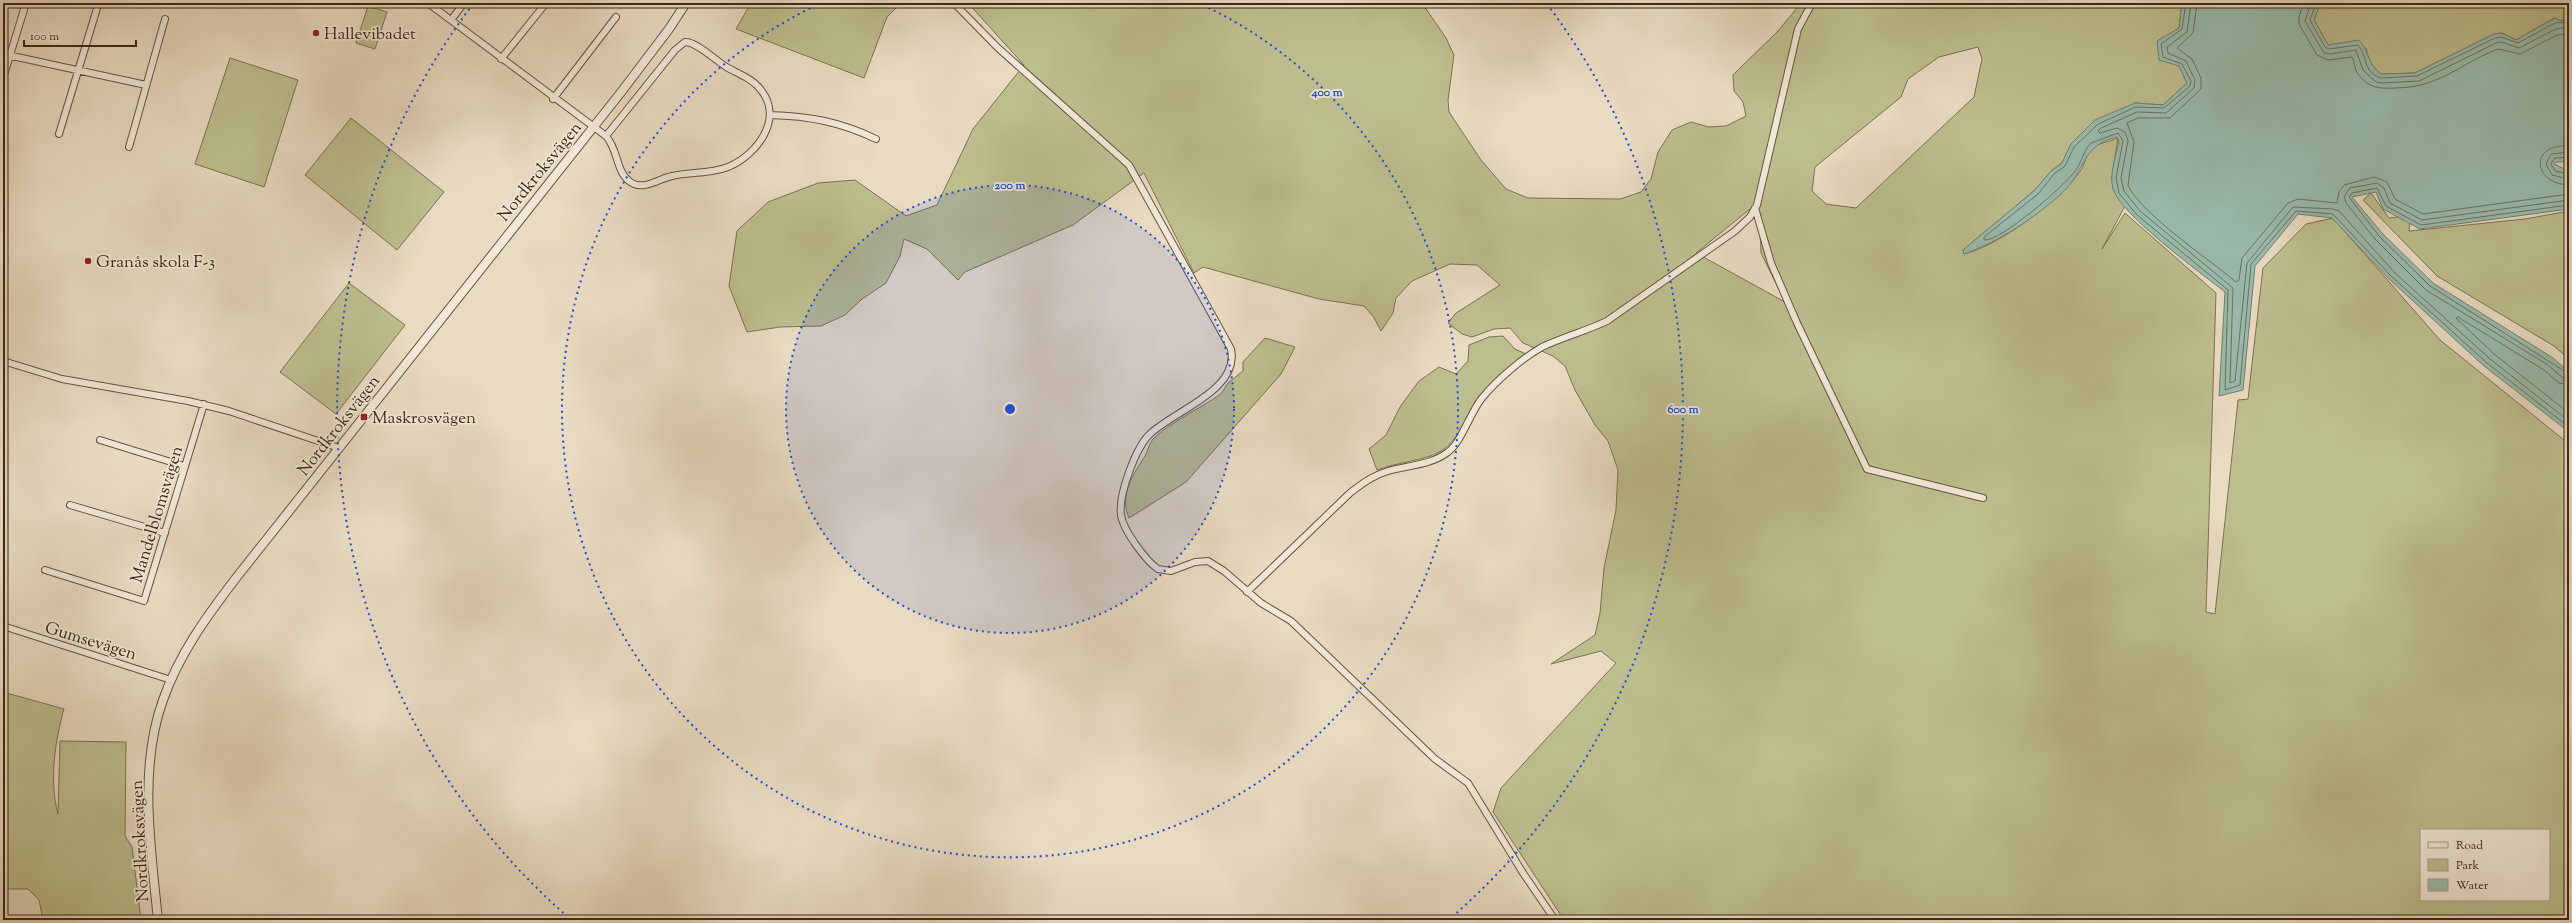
<svg xmlns="http://www.w3.org/2000/svg" width="2572" height="923" viewBox="0 0 2572 923" font-family="'Sorts Mill Goudy',serif">
<rect width="100%" height="100%" fill="#e9dbc2"/>
<filter id="stains"><feTurbulence type="fractalNoise" baseFrequency=".005" numOctaves="4"/><feColorMatrix values="0 0 0 0 .2 0 0 0 0 .09 0 0 0 0 .02 0 0 0 .5 -.17"/></filter>
<radialGradient id="worn" r=".72"><stop offset=".6" stop-color="#630" stop-opacity="0"/><stop offset="1" stop-color="#630" stop-opacity=".3"/></radialGradient>
<!-- green -->
<path fill="#bdbe8e" stroke="#7c7251" fill-rule="evenodd" d="M 751,3 L 901,3 L 887,17 L 864,78 L 736,29 Z
M 968,3 L 1422,3 L 1446,38 L 1454,55 L 1448,100 L 1449,112 L 1481,160 L 1506,189 L 1528,198 L 1620,199 L 1641,192 L 1651,179 L 1658,152 L 1672,130 L 1691,122 L 1709,127 L 1726,126 L 1746,116 L 1743,102 L 1734,91 L 1733,75 L 1778,31 L 1801,3 L 2182,3 L 2179,28 L 2169,35 L 2179,66 L 2187,83 L 2163,105 L 2135,103 L 2071,144 L 2062,163 L 2051,171 L 2035,190 L 1963,250 L 1964,254 C 2000,245 2056,203 2079,173 C 2085,165 2086,153 2094,146 L 2118,138 L 2112,177 L 2113,188 L 2125,206 L 2102,249 L 2125,213 L 2216,293 L 2206,612 L 2215,614 L 2238,400 L 2248,399 L 2263,268 L 2306,224 L 2333,218 L 2440,340 L 2569,444 L 2569,920 L 1597,920 L 1597,917 L 1593,920 L 1564,920 L 1493,812 L 1501,788 L 1616,663 L 1601,651 L 1551,664 L 1595,635 L 1600,613 L 1604,568 L 1616,510 L 1618,470 L 1608,441 L 1595,425 L 1575,390 L 1565,366 L 1553,356 L 1523,343 L 1510,328 L 1494,329 L 1472,337 L 1462,334 L 1448,323 L 1456,313 L 1500,285 L 1477,265 L 1450,264 L 1412,281 L 1396,298 L 1393,313 L 1381,331 L 1373,316 L 1364,306 L 1319,299 L 1203,267 L 1194,273 L 1144,173 L 1073,225 L 965,272 L 958,280 L 927,249 L 904,239 L 900,256 L 886,283 L 862,299 L 845,315 L 821,326 L 780,327 L 747,332 L 729,286 L 737,231 L 768,202 L 818,183 L 855,180 L 906,216 L 937,205 L 973,129 L 1024,65 ZM 1978,47 L 1982,59 L 1974,97 L 1856,208 L 1826,204 L 1812,191 L 1815,167 L 1901,97 L 1908,79 L 1939,57 ZM 1750,209 L 1760,224 L 1761,253 L 1785,302 L 1696,253 ZM 2421,830 L 2549,830 L 2549,900 L 2421,900 Z
M 2320,3 L 2569,3 L 2569,18 L 2561,21 L 2554,18 L 2516,40 L 2502,33 L 2494,34 L 2415,73 L 2381,74 L 2370,65 L 2366,48 L 2328,45 L 2314,20 Z
M 368,6 L 387,12 L 375,49 L 356,43 Z
M 230,58 L 298,80 L 264,187 L 195,164 Z
M 351,118 L 444,192 L 397,250 L 305,175 Z
M 2371,193 L 2389,218 L 2398,217 L 2410,221 L 2409,231 L 2525,219 L 2569,211 L 2569,359 L 2554,346 L 2437,276 L 2363,200 Z
M 349,283 L 405,325 L 336,414 L 280,372 Z
M 1503,336 L 1515,349 L 1528,355 C 1512,369 1491,383 1478,399 C 1465,415 1460,440 1441,451 C 1425,461 1397,462 1377,470 L 1369,449 L 1386,435 L 1400,407 L 1419,381 L 1439,367 L 1456,374 L 1468,361 L 1469,345 L 1489,337 Z
M 1265,338 L 1295,347 L 1281,374 L 1186,482 L 1129,518 C 1119,495 1133,475 1145,456 C 1148,451 1149,443 1153,439 C 1172,421 1199,409 1221,394 L 1228,383 L 1243,371 L 1243,362 Z
M 3,692 L 64,709 C 55,741 49,781 58,814 L 60,741 L 126,742 L 125,836 L 132,847 L 141,920 L 43,920 L 39,900 L 28,889 L 3,889 Z"/>
<!-- water -->
<path fill="#99bcae" stroke="#748070" d="M 2182,3 L 2320,3 L 2314,20 L 2328,45 L 2359,40 C 2371,54 2366,62 2381,74 L 2415,73 L 2494,34 L 2501,33 L 2516,40 L 2555,18 L 2561,21 L 2569,18 L 2569,162 L 2556,162 L 2554,164 L 2569,171 L 2569,209 L 2420,229 L 2383,209 L 2376,192 L 2352,197 L 2382,233 L 2433,283 L 2553,358 L 2569,372 L 2569,432 L 2484,366 L 2389,279 L 2332,218 L 2298,214 L 2255,266 L 2243,390 L 2219,396 L 2225,292 C 2201,273 2121,215 2113,189 C 2109,174 2116,156 2119,141 L 2117,137 C 2081,145 2086,171 2062,193 C 2035,218 1998,242 1964,254 L 1963,250 L 2035,190 L 2051,171 L 2062,163 L 2071,144 L 2095,120 L 2135,103 L 2163,105 L 2187,83 L 2179,66 L 2159,60 L 2157,41 L 2179,28 Z"/>
<g fill="none" stroke-linecap="round" stroke-linejoin="round">
<!-- shore -->
<path stroke="#6a7261" stroke-width="1" d="M 2186,3 L 2182,29 L 2161,44 L 2163,57 L 2182,64 L 2191,81 L 2190,86 L 2164,108 L 2136,107 L 2098,124 L 2074,147 L 2065,166 L 2054,174 L 2038,194 L 1984,237 L 1984,240 C 2000,242 2066,185 2076,170 C 2082,161 2084,150 2091,143 L 2118,133 L 2123,141 L 2116,178 L 2119,193 L 2137,215 L 2228,290 L 2225,390 L 2240,385 L 2251,264 L 2296,211 L 2333,214 L 2391,276 L 2487,363 L 2569,427
M 2191,3 L 2187,32 L 2167,47 L 2168,53 L 2186,61 L 2195,80 L 2194,88 L 2166,113 L 2137,112 L 2101,128 L 2098,131 L 2100,133 L 2117,128 L 2125,132 L 2128,141 L 2121,178 L 2124,191 L 2140,211 L 2233,288 L 2230,383 L 2235,381 L 2247,263 L 2293,207 L 2333,209 L 2339,211 L 2395,273 L 2490,359 L 2569,421
M 2197,3 L 2193,33 L 2177,48 L 2192,59 L 2201,78 L 2201,89 L 2170,118 L 2138,118 L 2127,123 L 2134,142 L 2128,185 C 2140,213 2210,260 2236,282 L 2239,280 L 2242,258 L 2288,203 L 2298,199 L 2337,203 L 2339,192 L 2344,185 L 2374,177 L 2387,182 L 2395,199 L 2423,214 L 2569,194
M 2304,3 L 2299,16 L 2299,24 L 2317,55 L 2328,60 L 2352,57 C 2355,62 2354,69 2358,74 C 2368,88 2380,89 2396,88 C 2441,87 2459,64 2498,49 L 2520,54 L 2557,35 L 2569,34
M 2311,3 L 2305,21 L 2324,53 L 2330,54 L 2356,50 L 2363,70 L 2376,82 L 2381,83 L 2419,81 L 2496,43 L 2501,42 L 2519,48 L 2556,29 L 2569,27
M 2316,3 L 2310,20 L 2325,47 L 2329,49 L 2358,45 C 2368,57 2362,70 2380,78 L 2417,76 L 2495,38 L 2501,37 L 2518,43 L 2555,23 L 2569,22
M 2569,146 C 2529,143 2532,184 2569,185
M 2569,152 L 2551,154 L 2546,164 L 2552,175 L 2569,179
M 2569,157 L 2555,158 L 2551,164 L 2555,171 L 2569,174
M 2569,200 L 2422,220 L 2390,203 L 2384,188 L 2377,183 L 2350,188 L 2344,197 L 2346,203 L 2375,239 L 2426,290 L 2548,365 L 2563,378 L 2569,379
M 2569,205 L 2421,225 L 2386,206 L 2377,188 L 2352,193 L 2349,197 L 2379,236 L 2430,286 L 2569,374
M 2569,385 L 2559,383 L 2544,370 L 2458,317 L 2456,318 L 2494,354 L 2569,413"/>
<defs>
<path id="minor" d="M 428,3 L 606,136 L 675,50 L 685,42 C 696,41 717,62 728,68 C 739,74 753,79 761,90 C 784,119 757,155 728,167 C 710,174 690,172 672,176 C 658,179 642,192 629,181 C 616,171 618,149 606,136
M 954,3 L 997,47 L 1129,165 L 1231,349 C 1240,390 1175,410 1150,434 C 1136,447 1118,495 1121,515 C 1123,530 1146,561 1158,569 L 1171,571 L 1195,562 L 1208,561 L 1224,571 L 1261,603 L 1291,621 L 1435,759 L 1468,783 L 1523,873 L 1555,920
M 451,20 L 464,3
M 3,54 L 146,85
M 501,59 L 546,3
M 3,78 L 26,3
M 553,99 L 616,17
M 770,115 C 809,116 841,122 876,139
M 59,134 L 98,5
M 129,147 L 165,19
M 1755,208 L 1771,263 L 1797,323 L 1867,469 L 1983,498
M 3,361 L 62,379 L 188,401 L 229,411 L 339,448
M 100,440 L 184,466
M 70,505 L 165,533
M 45,570 L 144,601 L 204,404
M 1247,592 L 1351,492 C 1362,484 1372,476 1385,472 C 1406,465 1430,466 1448,452 C 1461,443 1470,413 1482,398 C 1497,380 1521,359 1542,347 C 1563,337 1586,331 1607,321 L 1735,231 L 1750,217 L 1757,205 L 1798,29 L 1812,3
M 3,626 L 171,680"/>
<path id="tertiary" d="M 158,920 C 151,849 138,769 163,700 C 179,654 207,616 236,578 L 622,91 L 669,29 L 686,3"/>
</defs>
<!-- minor casing -->
<use href="#minor" stroke="#675440" stroke-width="8"/>
<!-- tertiary casing -->
<use href="#tertiary" stroke="#675440" stroke-width="10"/>
<!-- minor -->
<use href="#minor" stroke="#f1e8d7" stroke-width="6"/>
<!-- tertiary -->
<use href="#tertiary" stroke="#f1e8d7" stroke-width="8"/>
</g>
<!-- distance rings -->
<circle cx="1010" cy="409" r="224" fill="#1d4ed8" fill-opacity=".12"/>
<g fill="none" stroke="#1d4ed8" stroke-width="2" stroke-dasharray="2 4">
<circle cx="1010" cy="409" r="224"/>
<path d="M1203 5A448 448 0 1 1 817 5"/>
<path d="M568 917A673 673 0 0 1 473 4M1547 4A673 673 0 0 1 1452 917"/>
</g>
<!-- markers -->
<g fill="#8f2418" stroke="#f1e8d7" stroke-width="1.5">
<circle cx="316" cy="33" r="4"/>
<circle cx="88" cy="261" r="4"/>
<rect x="360" y="413" width="8" height="8" rx="2"/>
</g>
<g text-anchor="middle" stroke-width="3.5" stroke-linejoin="round" paint-order="stroke">
<!-- poi labels -->
<g font-size="17" fill="#3c2714" stroke="#f1e8d7" text-anchor="start">
<text x="324" y="39">Hallevibadet</text>
<text x="96" y="267">Granås skola F-3</text>
<text x="372" y="423">Maskrosvägen</text>
</g>
<!-- street labels -->
<g font-size="17" fill="#3c2714" stroke="#f1e8d7">
<text transform="translate(539 171) rotate(-51)" y="6">Nordkroksvägen</text>
<text transform="translate(338 425) rotate(-52)" y="6">Nordkroksvägen</text>
<text transform="translate(156 514) rotate(-73)" y="6">Mandelblomsvägen</text>
<text transform="translate(91 640) rotate(17)" y="6">Gumsevägen</text>
<text transform="translate(139 841) rotate(-93)" y="6">Nordkroksvägen</text>
</g>
</g>
<circle cx="1010" cy="409" r="6" fill="#1d4ed8" stroke="#f1e8d7" stroke-width="2"/>
<g font-size="12" text-anchor="middle" font-weight="bold" fill="#1d4ed8" stroke="#f1e8d7" stroke-width="3.5" stroke-linejoin="round" paint-order="stroke">
<text x="1327" y="96">400 m</text>
<text x="1010" y="189">200 m</text>
<text x="1683" y="413">600 m</text>
</g>
<!-- margin -->
<rect width="2572" height="923" fill="none" stroke="#e9dbc2" stroke-width="16"/>
<rect x="4" y="4" width="2564" height="915" fill="none" stroke="#3c2714" stroke-width="2"/>
<rect x="8" y="8" width="2556" height="907" fill="none" stroke="#3c2714"/>
<!-- legend -->
<rect x="2420" y="829" width="130" height="72" fill="#f1e8d7" stroke="#a99b89"/>
<rect x="2428" y="842" width="20" height="6" fill="#f1e8d7" stroke="#a99b89"/>
<text x="2456" y="849" font-size="12" fill="#3c2714">Road</text>
<rect x="2428" y="859" width="20" height="12" fill="#bdbe8e" stroke="#a99b89"/>
<text x="2456" y="869" font-size="12" fill="#3c2714">Park</text>
<rect x="2428" y="879" width="20" height="12" fill="#99bcae" stroke="#a99b89"/>
<text x="2456" y="889" font-size="12" fill="#3c2714">Water</text>
<!-- scale -->
<path d="M24 40v6h112v-6" fill="none" stroke="#3c2714" stroke-width="2"/>
<text x="30" y="40" font-size="12" fill="#3c2714" stroke="#f1e8d7" stroke-width="3" paint-order="stroke">100 m</text>
<rect width="100%" height="100%" filter="url(#stains)"/>
<rect width="100%" height="100%" fill="url(#worn)"/>
</svg>
